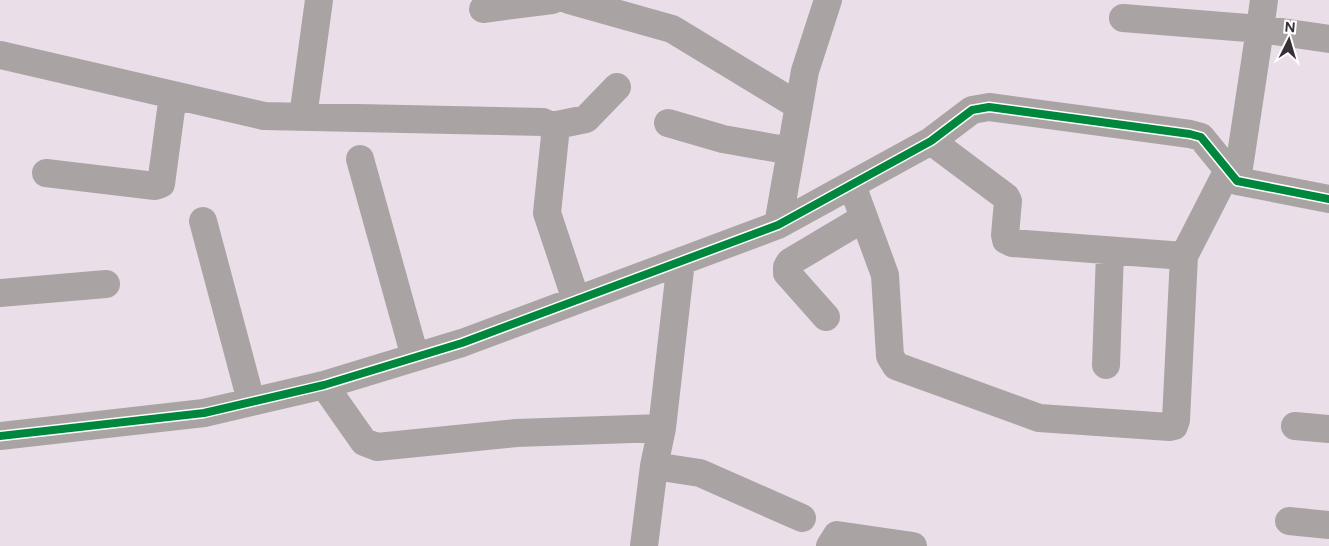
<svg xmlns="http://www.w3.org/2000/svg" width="1329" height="546" viewBox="0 0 1329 546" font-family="Figtree,sans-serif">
<rect width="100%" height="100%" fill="#eadfe9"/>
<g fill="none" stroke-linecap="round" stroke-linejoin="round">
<!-- minor -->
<path stroke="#a9a4a3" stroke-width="28" d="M 569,0 L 672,29 L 799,106
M 483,9 L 552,0
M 1123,18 L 1260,29 L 1264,0
M 0,55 L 264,116 L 543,122 L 552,126 L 555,136 L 547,213 L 576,300
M 303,117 L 319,0
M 668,123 L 723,139 L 791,151
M 552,126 L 586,119 L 617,87
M 931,141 L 1006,197 L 1008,201 L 1005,235 L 1006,240 L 1012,243 L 1184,256
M 360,159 L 415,357
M 46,173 L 155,186 L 161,184 L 173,95
M 1237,181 L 1260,29 L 1329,39
M 852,185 L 885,275 L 890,356 L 896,366 L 1039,418 L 1170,427 L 1174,426 L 1176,420 L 1184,256 L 1227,172
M 203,221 L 251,401
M 778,225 L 805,71 L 828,0
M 0,293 L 106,284
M 826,317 L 787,273 L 787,267 L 790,262 L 864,218
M 1106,365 L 1110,252
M 324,385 L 364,442 L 377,447 L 516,433 L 662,428
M 1295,426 L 1329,429
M 0,436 L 204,413 L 324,385 L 462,343 L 778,225 L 931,141 L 972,110 L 989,107 L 1190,134 L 1201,137 L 1237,181 L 1329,199
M 654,466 L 700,473 L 802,518
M 1289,521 L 1329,525
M 644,546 L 654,466 L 662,428 L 681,261
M 830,546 L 837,535 L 913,546"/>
<defs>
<path id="cycleway" d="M 0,436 L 204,413 L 324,385 L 462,343 L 778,225 L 931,141 L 972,110 L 989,107 L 1190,134 L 1201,137 L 1237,181 L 1329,199"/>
</defs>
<!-- cycleway casing -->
<use href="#cycleway" stroke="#fff" stroke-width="11"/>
<!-- cycleway -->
<use href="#cycleway" stroke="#00873e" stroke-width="8"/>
</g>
<!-- north arrow -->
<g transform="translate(1289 40) rotate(5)" stroke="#ffffff" stroke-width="4" paint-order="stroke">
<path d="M0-4L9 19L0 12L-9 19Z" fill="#383037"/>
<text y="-8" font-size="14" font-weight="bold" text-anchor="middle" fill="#383037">N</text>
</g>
</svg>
